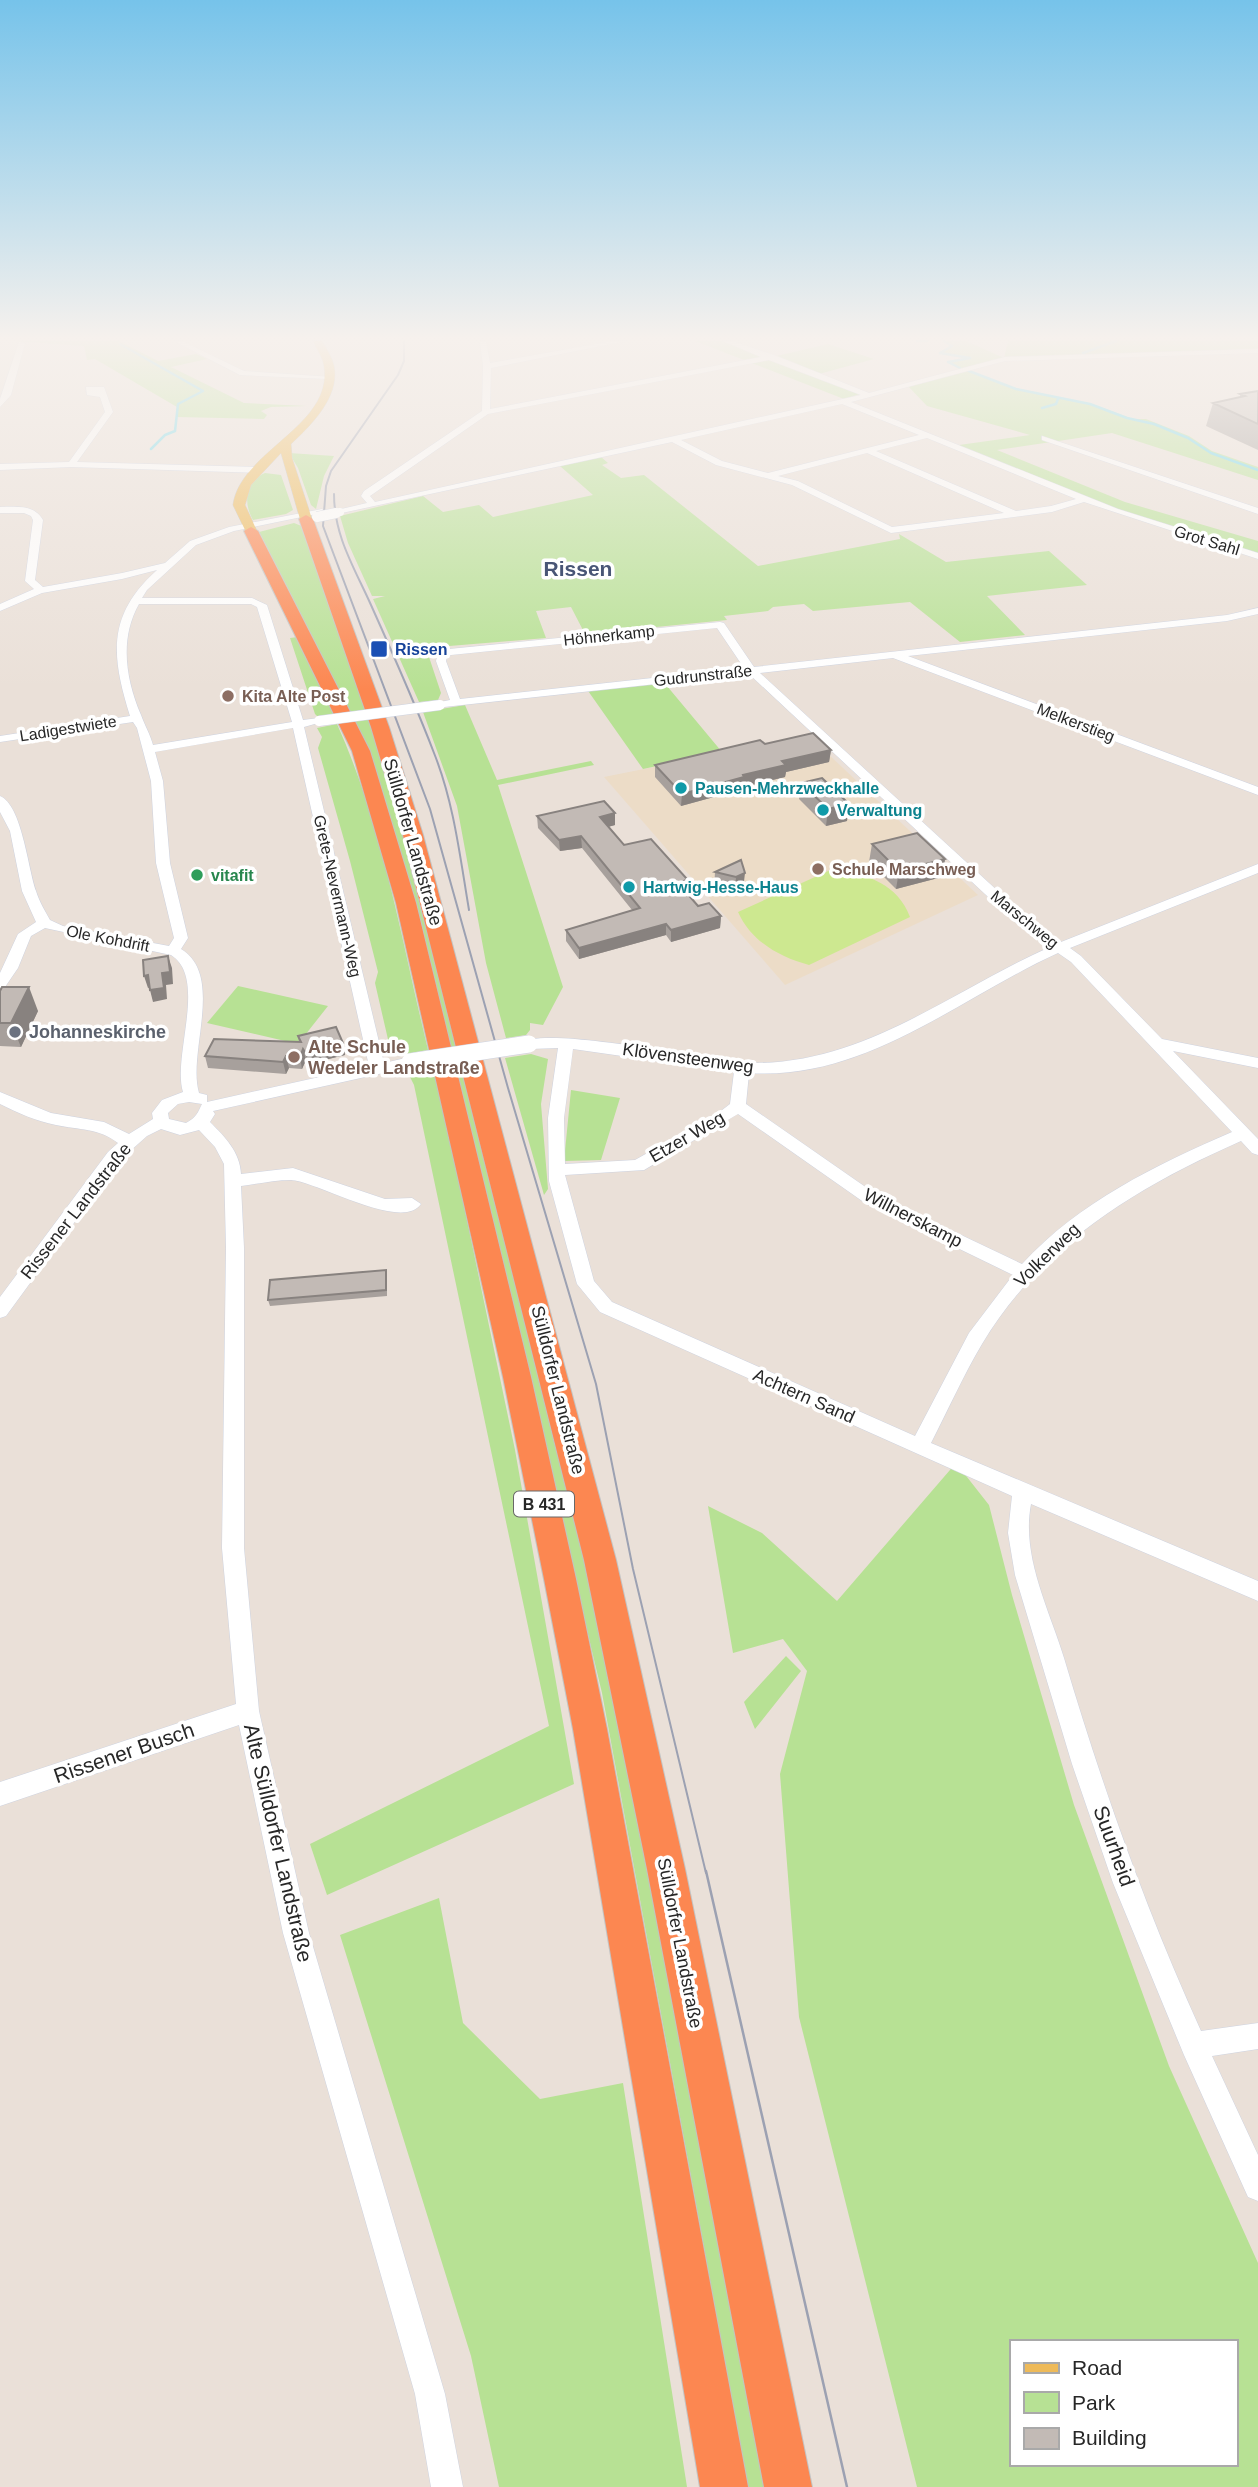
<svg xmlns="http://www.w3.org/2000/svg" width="1258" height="2487" viewBox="0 0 1258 2487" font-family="Helvetica,sans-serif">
<rect width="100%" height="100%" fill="#eae0d8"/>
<!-- education -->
<path fill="#ecdcc7" d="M 809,736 L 978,895 L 785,985 L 604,777 Z"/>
<!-- green -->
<path fill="#b7e194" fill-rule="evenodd" d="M 14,341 L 119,341 L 158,361 L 196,354 L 207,359 L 171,367 L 244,403 L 307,406 L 271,407 L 261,411 L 267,415 L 264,419 L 176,417 L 177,407 L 95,359 L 87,360 L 84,346 Z
M 695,341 L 726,341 L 772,357 L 828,344 L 874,359 L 819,374 L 863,393 L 844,399 Z
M 944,341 L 966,341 L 1004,358 L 1008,341 L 1258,341 L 1258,353 L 1253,351 L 1008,359 L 965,369 L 1017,389 L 1095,405 L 1133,419 L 1146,419 L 1189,436 L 1212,451 L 1258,467 L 1258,480 L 1112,433 L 997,450 L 1125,502 L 1258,541 L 1258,556 L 1115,511 L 952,446 L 1030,435 L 927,406 L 906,384 L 960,369 L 948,362 L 970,359 L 940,353 L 952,346 Z
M 289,453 L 334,456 L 324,476 L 316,509 L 311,505 L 298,468 Z
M 601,457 L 608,463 L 602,465 L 621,478 L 644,475 L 758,566 L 900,539 L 899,534 L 946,562 L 1049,551 L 1087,585 L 987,596 L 1025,635 L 960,642 L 910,602 L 813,611 L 804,604 L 773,607 L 768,611 L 724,616 L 727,620 L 585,634 L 571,607 L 536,611 L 546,638 L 437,647 L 429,657 L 441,693 L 438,700 L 419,702 L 373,599 L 385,596 L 372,596 L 348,543 L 340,516 L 423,496 L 443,512 L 479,505 L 493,517 L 593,495 L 560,466 Z
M 265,473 L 281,475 L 293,510 L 286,514 L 253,520 C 243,503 245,481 265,473 Z
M 294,523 L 304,527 L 350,655 L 391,789 L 456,1046 L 448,1047 L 365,752 L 323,658 L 259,532 Z
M 298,637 L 337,714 L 317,716 L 315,714 L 290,638 Z
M 662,680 L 722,752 L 643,769 L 586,688 Z
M 465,705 L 497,780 L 591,761 L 594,765 L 498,785 L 563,987 L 543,1025 L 530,1023 L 530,1030 L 526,1035 L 506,1038 L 486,963 L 457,806 L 423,712 Z
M 337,724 C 383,826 402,942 428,1050 L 405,1054 L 390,1048 L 375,983 L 378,972 L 350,861 L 318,748 L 322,737 L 317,728 Z
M 238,986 L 328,1006 L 298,1044 L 207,1023 Z
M 531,1054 L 548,1059 L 541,1104 L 548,1189 L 544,1195 L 505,1058 Z
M 462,1063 L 589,1578 L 630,1778 L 765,2487 L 748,2487 L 602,1693 L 452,1064 Z
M 435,1067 L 515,1450 L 574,1784 L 327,1895 L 310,1844 L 549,1726 L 414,1085 L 410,1077 L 396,1073 Z
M 571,1090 L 620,1098 L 601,1160 L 564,1161 Z
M 956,1463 L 989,1505 L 1012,1595 L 1074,1805 L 1169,2066 L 1258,2263 L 1258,2487 L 917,2487 L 799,2017 L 780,1774 L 807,1671 L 783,1639 L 733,1653 L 708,1506 L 762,1533 L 837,1601 ZM 1011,2342 L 1235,2342 L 1235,2464 L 1011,2464 Z
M 786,1656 L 801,1671 L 755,1729 L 744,1702 Z
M 439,1898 L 463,2023 L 540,2099 L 623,2083 L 687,2487 L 499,2487 L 471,2356 L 340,1935 Z"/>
<!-- pitch -->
<path fill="#cde890" d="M 837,867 C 868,876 898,884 910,917 L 809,965 C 779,957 751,941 738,912 Z"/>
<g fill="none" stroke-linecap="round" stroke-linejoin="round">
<!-- stream -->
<path stroke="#6bd9ec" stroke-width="2.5" d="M 917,341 L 927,341
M 944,341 L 952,346 L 940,353 L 970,358 L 948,362 L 960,368
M 120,344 L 203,391 L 178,404 L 175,431 L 165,435 L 151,449
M 1083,353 L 1116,341
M 969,371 L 1016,389 L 1090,404 L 1127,418 L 1154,424 L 1188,438 L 1211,453 L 1258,470
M 1042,408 L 1056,404 L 1058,399"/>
<defs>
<path id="minor" d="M 174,341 L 182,341 L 244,371 L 332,377 L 328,379 L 240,375 Z
M 480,341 L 486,341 L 490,363 L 613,341 L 626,341 L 491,368 L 490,409 L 761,357 L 723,341 L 732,341 L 774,355 L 869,393 L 1005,357 L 1258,349 L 1258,353 L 1005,361 L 851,402 L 1118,509 L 1258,553 L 1258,559 L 1084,502 L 1052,512 L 891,533 L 792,485 L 716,465 L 672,442 L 337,514 L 337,510 L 367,503 L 361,496 L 364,491 L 482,411 L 483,366 ZM 769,360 L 861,395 L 375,502 L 370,496 L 488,414 ZM 842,404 L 919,435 L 768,473 L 722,461 L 681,440 ZM 927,438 L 1076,499 L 1051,506 L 1016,511 L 876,451 ZM 867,453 L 1004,513 L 892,527 L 798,481 L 778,476 Z
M 19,342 L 25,343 L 11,395 L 0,407 L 0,399 Z
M 86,387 L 104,387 L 113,412 L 77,462 L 260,467 L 264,470 L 260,473 L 71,467 L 0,470 L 0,464 L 69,462 L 105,412 L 100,397 L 87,395 Z
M 1042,436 L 1258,508 L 1258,514 L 1042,440 Z
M 0,507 C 16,507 34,504 43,520 L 35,580 L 43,587 L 122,573 L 165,563 L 190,541 L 229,527 L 322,509 L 326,512 L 234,531 L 196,545 L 147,590 L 142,598 L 252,598 L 267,605 L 303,720 L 319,718 L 325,721 L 304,727 L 384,1063 L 410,1057 L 418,1062 L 410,1067 L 213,1111 L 215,1114 L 210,1122 C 225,1137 240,1152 241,1174 L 293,1168 L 385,1199 L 412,1198 L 421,1204 C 402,1232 316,1181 291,1180 C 275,1180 257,1184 241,1186 L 244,1248 L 244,1548 L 259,1711 L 309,1933 L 445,2394 L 463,2487 L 431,2487 L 415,2394 L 283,1933 L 239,1725 L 0,1806 L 0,1782 L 236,1704 L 222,1548 L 226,1248 L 224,1164 L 215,1147 L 199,1130 L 180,1135 L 161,1129 L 147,1136 L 120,1160 L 6,1316 L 0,1318 L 0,1297 L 108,1152 L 118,1143 C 99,1128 79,1130 56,1125 C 36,1121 18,1113 0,1104 L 0,1092 L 51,1113 L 104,1122 L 129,1134 L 153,1119 L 152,1113 L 162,1100 L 183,1092 C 172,1056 208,978 171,955 L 45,928 L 31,936 L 18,968 L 5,987 L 0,988 L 0,973 L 18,934 L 36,922 L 22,891 L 10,831 L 0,812 L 0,796 C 22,805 28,869 36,891 C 39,901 45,911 50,920 L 63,926 L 169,946 L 174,938 L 156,863 L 151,781 L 137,728 L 133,722 L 0,742 L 0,736 L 130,716 C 111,655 107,615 157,570 L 122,579 L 42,593 L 0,611 L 0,604 L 34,589 L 25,581 L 33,520 L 31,516 L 24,513 L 0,513 ZM 139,604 L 251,604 L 257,607 L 292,722 L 153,745 C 150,734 145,726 141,715 C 126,680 119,639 139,604 ZM 293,728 L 369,1066 L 207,1102 L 207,1095 L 199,1093 C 187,1053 225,976 181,949 L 188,938 L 170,863 L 163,781 L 155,752 ZM 189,1102 L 202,1104 C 198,1112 197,1117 186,1123 L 169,1119 L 168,1113 L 178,1104 Z
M 1258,608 L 1258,614 L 1227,621 L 908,656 L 1258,787 L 1258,795 L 893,658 L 760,673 L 1025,916 L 1061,942 L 1258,864 L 1258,873 L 1070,948 L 1081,956 L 1162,1039 L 1258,1058 L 1258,1068 L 1173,1051 L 1258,1139 L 1258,1155 L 1252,1153 L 1241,1141 C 1137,1187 1042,1244 982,1344 C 963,1376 948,1410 931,1443 L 1258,1581 L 1258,1601 L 1031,1504 C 1021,1556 1049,1609 1064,1658 C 1102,1786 1146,1910 1201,2031 L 1258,2023 L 1258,2049 L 1212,2056 L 1258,2155 L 1258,2201 L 1248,2197 L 1184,2055 L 1113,1883 L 1072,1764 L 1015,1575 L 1008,1533 L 1012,1496 L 600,1312 L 577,1284 L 549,1181 L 548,1118 L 558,1048 L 529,1049 L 521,1044 C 540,1023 718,1063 757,1063 C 867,1062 953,990 1050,947 L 1015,922 L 749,674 L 444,707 L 440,706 L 440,702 L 450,700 L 436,661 L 438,653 L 449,649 L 720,622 L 724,623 L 754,667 L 1227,615 ZM 717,628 L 744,668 L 460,699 L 446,661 L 447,657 L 451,655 ZM 1058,953 L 1071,962 L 1232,1132 C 1156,1165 1079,1202 1022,1264 L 877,1195 L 746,1104 L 749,1073 C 865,1081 959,998 1058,953 ZM 573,1049 L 734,1072 L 730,1104 L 717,1114 L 635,1160 L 565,1164 L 564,1118 ZM 738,1114 L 865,1203 L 1013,1275 L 969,1333 L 915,1436 L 612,1302 L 594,1281 L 565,1175 L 644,1170 Z"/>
<path id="major" d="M 313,341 L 322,341 C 326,348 332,357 334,366 C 340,397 311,425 291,444 L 292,458 L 312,519 L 306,523 L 300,519 L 281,453 L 251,485 L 245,505 L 257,531 L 247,534 L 233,505 C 240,451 334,426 324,366 C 323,358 317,349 313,341 Z"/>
<path id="highway" d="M 306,515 L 313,519 L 389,727 L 423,835 L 616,1560 L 685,1869 L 812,2487 L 764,2487 L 647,1869 L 584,1560 L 403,835 L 371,727 L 299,519 Z
M 251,527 L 258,531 L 370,751 L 416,903 L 531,1377 L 576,1579 L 607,1729 L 748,2487 L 700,2487 L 573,1729 L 544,1579 L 503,1377 L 396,903 L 352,751 L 244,531 Z"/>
</defs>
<!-- minor casing -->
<use href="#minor" stroke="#ced3e0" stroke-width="1"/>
<!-- major casing -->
<use href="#major" stroke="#c3c3c3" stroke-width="1"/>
<!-- highway casing -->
<use href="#highway" stroke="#c3c3c3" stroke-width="2"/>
<!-- minor -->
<use href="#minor" fill="#fff" fill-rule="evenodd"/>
<!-- major -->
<use href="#major" fill="#eeba59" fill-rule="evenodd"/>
<!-- highway -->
<use href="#highway" fill="#fc8751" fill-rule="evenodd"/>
<!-- tram-far1 -->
<path stroke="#9ca1b2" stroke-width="2" d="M 404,341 L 404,361 L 398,375 L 331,471 L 326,486 L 323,526 L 430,809 L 508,1088 L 596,1384 L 633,1569 L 706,1873
M 334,494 C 334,536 354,567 371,605 C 393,654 415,703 434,753 C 454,803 460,857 469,910"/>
<!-- tram -->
<path stroke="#9ca1b2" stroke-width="2.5" d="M 706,1871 L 847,2487"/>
<defs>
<path id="minor-bridge-far2" d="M 328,515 L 340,512"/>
<path id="minor-bridge-far1" d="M 317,517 L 336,513
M 319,721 L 440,705"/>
<path id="minor-bridge" d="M 410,1062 L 529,1044"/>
</defs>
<!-- minor-bridge-far2 casing -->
<use href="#minor-bridge-far2" stroke="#ced3e0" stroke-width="9" stroke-linecap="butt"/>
<!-- minor-bridge-far1 casing -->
<use href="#minor-bridge-far1" stroke="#ced3e0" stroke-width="11" stroke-linecap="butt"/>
<!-- minor-bridge casing -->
<use href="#minor-bridge" stroke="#ced3e0" stroke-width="18" stroke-linecap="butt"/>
<!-- minor-bridge-far2 -->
<use href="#minor-bridge-far2" stroke="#fff" stroke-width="8"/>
<!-- minor-bridge-far1 -->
<use href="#minor-bridge-far1" stroke="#fff" stroke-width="10"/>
<!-- minor-bridge -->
<use href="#minor-bridge" stroke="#fff" stroke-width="17"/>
</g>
<!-- wall -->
<path fill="#a7a09c" d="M 1258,391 L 1258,450 L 1206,426 L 1213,403 L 1240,397 L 1240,394 Z
M 765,744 L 831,750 L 829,762 L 786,772 L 785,777 L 744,787 L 743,789 L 681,806 L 655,777 L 655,765 Z
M 801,783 L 849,804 L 847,821 L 826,826 L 799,799 Z
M 615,813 L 615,825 L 608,827 L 624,845 L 687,879 L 687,891 L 686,892 L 698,906 L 721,916 L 720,928 L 671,942 L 666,935 L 579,959 L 566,941 L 566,930 L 632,910 L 582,848 L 560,851 L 538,828 L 537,816 Z
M 872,844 L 945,859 L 942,877 L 896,889 L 869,862 Z
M 741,860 L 743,890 L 735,894 L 714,889 L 715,872 Z
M 0,991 L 38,1011 L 21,1047 L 0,1046 Z
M 298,1036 L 343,1043 L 345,1055 L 308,1064 L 306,1060 L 302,1069 L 289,1068 L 286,1074 L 208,1068 L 205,1056 L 299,1042 Z
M 387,1276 L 387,1296 L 270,1306 L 268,1300 Z"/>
<!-- shaded-wall -->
<path fill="#88827f" d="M 831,750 L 829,762 L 786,772 L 785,777 L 744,787 L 743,789 L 681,806 L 682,794 L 743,775 L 782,761 Z
M 849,804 L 847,821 L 826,826 L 828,809 Z
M 615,813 L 615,825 L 600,829 L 600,817 Z
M 581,836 L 582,848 L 560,851 L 559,840 Z
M 945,859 L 942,877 L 896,889 L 899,871 Z
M 745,873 L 743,890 L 735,894 L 736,877 Z
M 687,879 L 687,891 L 678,895 L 679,884 Z
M 721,916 L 720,928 L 671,942 L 671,930 Z
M 666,924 L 666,935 L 579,959 L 579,948 Z
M 168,956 L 172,968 L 173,984 L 166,985 L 167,999 L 153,1002 L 150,990 L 162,973 Z
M 148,975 L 152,987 L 148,988 L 144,976 Z
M 29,987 L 38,1011 L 21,1047 L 11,1023 Z
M 343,1043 L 345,1055 L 308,1064 L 305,1052 Z
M 303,1049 L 306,1060 L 302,1069 L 300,1057 Z
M 286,1056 L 289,1068 L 286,1074 L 283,1062 Z"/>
<!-- building -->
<path fill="#c2bab5" stroke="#88827f" stroke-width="2" d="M 1258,391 L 1258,424 L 1213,403 L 1245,396 L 1240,394 Z
M 813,733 L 831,750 L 782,761 L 786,765 L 743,775 L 744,777 L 682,794 L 655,765 L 760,740 L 765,744 Z
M 822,778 L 849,804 L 828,809 L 801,783 Z
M 604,801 L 615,813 L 600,817 L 624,845 L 651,839 L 687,879 L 679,884 L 698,906 L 709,903 L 721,916 L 671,930 L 666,924 L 579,948 L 566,930 L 640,908 L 581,836 L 559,840 L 537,816 Z
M 917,833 L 945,859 L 899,871 L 872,844 Z
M 741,860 L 745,873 L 736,877 L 715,872 Z
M 168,956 L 170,972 L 162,973 L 164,988 L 150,990 L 148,975 L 144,976 L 143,960 Z
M 2,987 L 29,987 L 11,1023 L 0,1023 L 0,991 Z
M 336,1027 L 343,1043 L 305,1052 L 303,1049 L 300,1057 L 286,1056 L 283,1062 L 205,1056 L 214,1039 L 301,1042 L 298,1036 Z
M 386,1270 L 386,1290 L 268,1300 L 270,1280 Z"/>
<!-- sky -->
<linearGradient id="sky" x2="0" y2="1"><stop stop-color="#76c3ea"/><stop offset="0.49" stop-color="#f6f1ed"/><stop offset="1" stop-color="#f6f1ed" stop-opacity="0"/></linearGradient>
<rect width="1258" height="689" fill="url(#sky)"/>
<!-- markers -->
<rect fill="#1a4fb4" stroke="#fff" stroke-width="2.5" x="370" y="640" width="18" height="18" rx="3.5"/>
<g fill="#8d6e63" stroke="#fff" stroke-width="2.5">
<circle cx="228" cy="696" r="7"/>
<circle cx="818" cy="869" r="7"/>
<circle cx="294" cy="1057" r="7"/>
</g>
<g fill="#0f9aa8" stroke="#fff" stroke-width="2.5">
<circle cx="681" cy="788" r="7"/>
<circle cx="823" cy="810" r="7"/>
<circle cx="629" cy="887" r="7"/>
</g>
<circle fill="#2e9e5b" stroke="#fff" stroke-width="2.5" cx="197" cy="875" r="7"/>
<circle fill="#6b7280" stroke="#fff" stroke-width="2.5" cx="15" cy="1032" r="7"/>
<g text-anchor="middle" stroke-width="7" stroke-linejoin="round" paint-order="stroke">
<!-- far-street labels -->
<g font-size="16" fill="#272727" stroke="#fff">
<text transform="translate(1207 540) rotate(17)" y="6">Grot Sahl</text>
<text transform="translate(609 635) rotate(-6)" y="6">Höhnerkamp</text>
<text transform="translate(703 675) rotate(-6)" y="6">Gudrunstraße</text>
<text transform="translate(1076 722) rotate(21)" y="6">Melkerstieg</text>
<text transform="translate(68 728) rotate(-9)" y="6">Ladigestwiete</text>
<text transform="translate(338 896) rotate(77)" y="6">Grete-Nevermann-Weg</text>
<text transform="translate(1025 919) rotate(39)" y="6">Marschweg</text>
<text transform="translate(108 938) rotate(11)" y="6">Ole Kohdrift</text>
</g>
<!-- far-transit labels -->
<g font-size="16" font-weight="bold" fill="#164399" stroke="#fff" text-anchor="start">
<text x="395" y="655">Rissen</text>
</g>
<!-- far-education labels -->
<g font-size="16" font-weight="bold" fill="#785e54" stroke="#fff" text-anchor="start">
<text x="242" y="702">Kita Alte Post</text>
<text x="832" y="875">Schule Marschweg</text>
</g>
<!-- far-culture labels -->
<g font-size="16" font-weight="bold" fill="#0d838f" stroke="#fff" text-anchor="start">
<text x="695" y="794">Pausen-Mehrzweckhalle</text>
<text x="837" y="816">Verwaltung</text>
<text x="643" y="893">Hartwig-Hesse-Haus</text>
</g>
<!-- far-leisure labels -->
<g font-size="16" font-weight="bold" fill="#27864d" stroke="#fff" text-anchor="start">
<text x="211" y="881">vitafit</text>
</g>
<!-- shield labels -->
<rect fill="#fff" stroke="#686868" stroke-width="2" x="514" y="1491.5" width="60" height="25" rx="5"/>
<g font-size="16" font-weight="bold" fill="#272727">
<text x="544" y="1510">B 431</text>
</g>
<!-- street labels -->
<g font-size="18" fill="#272727" stroke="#fff">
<text transform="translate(413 842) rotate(74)" y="6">Sülldorfer Landstraße</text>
<text transform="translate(688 1058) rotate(8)" y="6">Klövensteenweg</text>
<text transform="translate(687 1137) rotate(-30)" y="6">Etzer Weg</text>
<text transform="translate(76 1211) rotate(-52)" y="6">Rissener Landstraße</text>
<text transform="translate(913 1218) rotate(27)" y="6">Willnerskamp</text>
<text transform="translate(1047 1255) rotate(-44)" y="6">Volkerweg</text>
<text transform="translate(558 1390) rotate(76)" y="6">Sülldorfer Landstraße</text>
<text transform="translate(804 1396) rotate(24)" y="6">Achtern Sand</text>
<text transform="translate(680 1943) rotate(79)" y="6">Sülldorfer Landstraße</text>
</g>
<!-- worship labels -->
<g font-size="18" font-weight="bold" fill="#5b616d" stroke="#fff" text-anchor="start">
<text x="29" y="1038">Johanneskirche</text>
</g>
<!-- education labels -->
<g font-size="18" font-weight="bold" fill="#785e54" stroke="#fff" text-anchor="start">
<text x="308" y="1053">Alte Schule<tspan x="308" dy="21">Wedeler Landstraße</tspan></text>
</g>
<!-- far-district labels -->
<g font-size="21" font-weight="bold" fill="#495676" stroke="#fff">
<text x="578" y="576">Rissen</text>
</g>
<!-- near-street labels -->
<g font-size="21" fill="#272727" stroke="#fff">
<text transform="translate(124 1753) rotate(-19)" y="7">Rissener Busch</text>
<text transform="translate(278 1843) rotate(77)" y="7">Alte Sülldorfer Landstraße</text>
<text transform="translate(1114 1846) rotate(70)" y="7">Suurheid</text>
</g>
</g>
<!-- legend -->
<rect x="1010" y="2340" width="228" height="126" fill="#ffffff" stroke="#a9a9a9" stroke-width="2"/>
<rect x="1024" y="2363" width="35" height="10" fill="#eeba59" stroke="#a9a9a9" stroke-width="2"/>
<text x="1072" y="2375" font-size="21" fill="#272727">Road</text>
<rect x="1024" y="2392" width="35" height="21" fill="#b7e194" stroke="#a9a9a9" stroke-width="2"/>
<text x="1072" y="2410" font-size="21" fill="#272727">Park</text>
<rect x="1024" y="2428" width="35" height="21" fill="#c2bab5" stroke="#a9a9a9" stroke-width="2"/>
<text x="1072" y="2445" font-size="21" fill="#272727">Building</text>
</svg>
